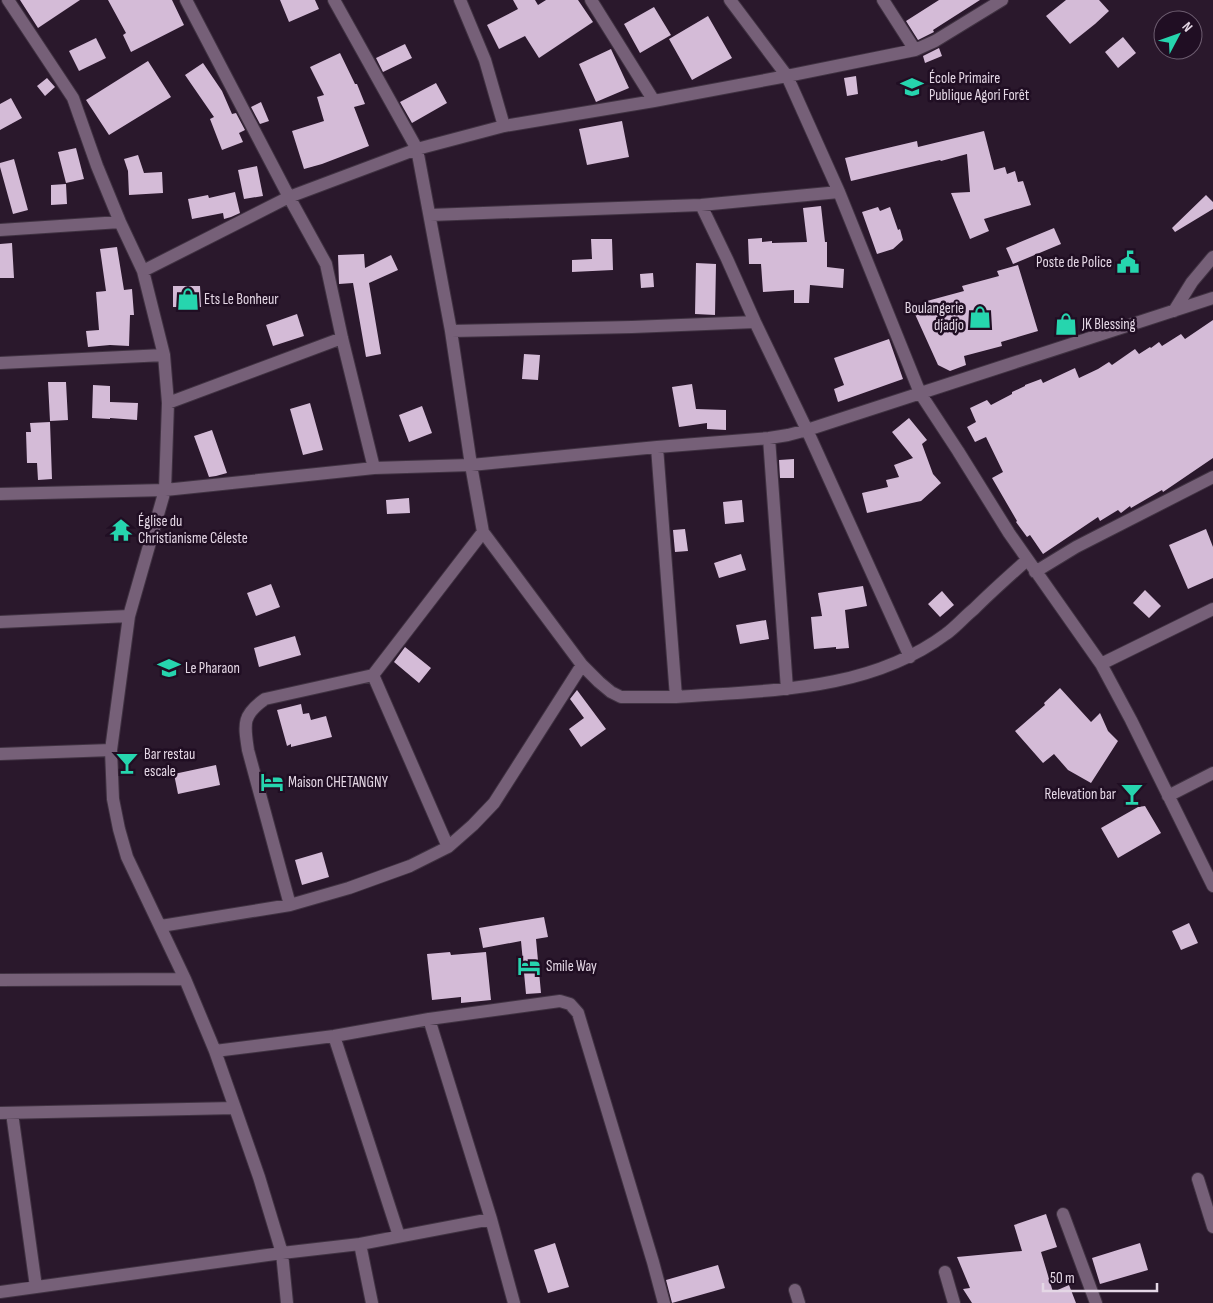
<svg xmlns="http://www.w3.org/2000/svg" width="1213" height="1303" viewBox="0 0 1213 1303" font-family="'Sofia Sans Condensed',sans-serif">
<rect width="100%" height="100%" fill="#2a182c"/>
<!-- building -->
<path fill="#d4bbd7" d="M 20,0 L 80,0 L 38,28 Z
M 108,0 L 172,0 L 184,25 L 131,52 L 123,35 L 126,33 Z
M 280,0 L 315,0 L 319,9 L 289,22 Z
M 513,0 L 535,0 L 538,5 L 546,0 L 578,0 L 593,22 L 539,58 L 525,36 L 499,49 L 487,25 L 518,9 Z
M 939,0 L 980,0 L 933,30 L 934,32 L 918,40 L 906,21 Z
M 1066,0 L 1099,0 L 1109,11 L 1095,24 L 1070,44 L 1046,16 Z
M 654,7 L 671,35 L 640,53 L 624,24 Z
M 708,16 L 732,58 L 692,80 L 669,39 Z
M 1123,37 L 1136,53 L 1118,68 L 1105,52 Z
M 96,38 L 106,58 L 79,71 L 69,51 Z
M 405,44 L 412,58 L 383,72 L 376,58 Z
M 939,48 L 942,56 L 925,63 L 923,56 Z
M 611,49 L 629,88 L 596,102 L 579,64 Z
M 340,53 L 355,84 L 357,84 L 365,104 L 354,107 L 369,146 L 322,164 L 304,169 L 292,131 L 324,121 L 317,97 L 324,95 L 310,67 Z
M 148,61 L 171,97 L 109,135 L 86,100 Z
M 203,63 L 222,91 L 232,114 L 236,113 L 245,130 L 239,133 L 243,142 L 222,150 L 210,119 L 214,117 L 185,75 Z
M 856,76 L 858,94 L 847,96 L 844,78 Z
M 47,78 L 55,87 L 45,96 L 37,86 Z
M 436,83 L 447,103 L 412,123 L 400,102 Z
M 11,98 L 22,118 L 0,130 L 0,104 Z
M 261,102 L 269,121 L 260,124 L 251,107 Z
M 622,121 L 629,157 L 587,165 L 579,129 Z
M 984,131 L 994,170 L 1005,167 L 1007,174 L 1015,171 L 1018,182 L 1023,181 L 1031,205 L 984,219 L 989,231 L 970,239 L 951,193 L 970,192 L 967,154 L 941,161 L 940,160 L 851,181 L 845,158 L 917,141 L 918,147 Z
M 76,148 L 84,179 L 66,183 L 58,152 Z
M 138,155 L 144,173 L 162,172 L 163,193 L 129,195 L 128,171 L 124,159 Z
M 14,159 L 28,210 L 13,214 L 0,167 L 0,163 Z
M 257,166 L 263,196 L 244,199 L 238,170 Z
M 66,184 L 67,204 L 51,205 L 51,185 Z
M 235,192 L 240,213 L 231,217 L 224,219 L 223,213 L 192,219 L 188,199 L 208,195 L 209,198 Z
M 1206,195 L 1213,202 L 1213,209 L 1175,232 L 1172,228 Z
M 821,206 L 825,242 L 827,242 L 827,267 L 844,269 L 843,288 L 810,285 L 809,303 L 794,303 L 794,290 L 763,292 L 761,264 L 749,264 L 748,239 L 762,238 L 762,242 L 772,241 L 772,243 L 807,242 L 803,208 Z
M 878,207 L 880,211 L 890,207 L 898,230 L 900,229 L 903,240 L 893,249 L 877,254 L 862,212 Z
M 1054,228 L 1061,244 L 1013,264 L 1006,248 Z
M 591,239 L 612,239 L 613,270 L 572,272 L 572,260 L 592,259 Z
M 12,243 L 14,278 L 0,278 L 0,244 Z
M 117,247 L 124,290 L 132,289 L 134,315 L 130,315 L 129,346 L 110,345 L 88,347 L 86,331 L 99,330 L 96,292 L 106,291 L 100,249 Z
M 364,254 L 365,268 L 391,255 L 398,270 L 369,283 L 381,354 L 366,357 L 353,283 L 339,284 L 338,255 Z
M 696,263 L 716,264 L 715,315 L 695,314 Z
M 1018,265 L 1038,331 L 1001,342 L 1002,346 L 964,356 L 966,365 L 950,371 L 938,365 L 914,312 L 928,308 L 927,301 L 964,291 L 962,286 L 999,276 L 997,271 Z
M 653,273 L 654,287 L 641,288 L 640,274 Z
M 173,286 L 200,286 L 201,307 L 173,307 Z
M 297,314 L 304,336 L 273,346 L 266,325 Z
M 1213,320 L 1213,458 L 1163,492 L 1162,490 L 1131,508 L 1130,506 L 1121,513 L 1118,510 L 1100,521 L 1098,517 L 1043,554 L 1030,535 L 1027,537 L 1016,522 L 1017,521 L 992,478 L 1003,472 L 986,437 L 975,442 L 967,427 L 976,422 L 970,408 L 987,400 L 991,405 L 1012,394 L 1012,392 L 1025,386 L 1025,385 L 1041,379 L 1043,383 L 1075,368 L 1079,378 L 1098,369 L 1109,362 L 1112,365 L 1135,349 L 1139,354 L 1150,347 L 1151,348 L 1159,342 L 1162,346 L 1181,334 L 1185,339 Z
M 889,339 L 903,379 L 838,402 L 834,389 L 844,385 L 834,358 Z
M 524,354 L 540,355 L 538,380 L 522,379 Z
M 48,382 L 66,382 L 68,420 L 50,421 Z
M 692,384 L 696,409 L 726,410 L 726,430 L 707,429 L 707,423 L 679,427 L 672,387 Z
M 93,385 L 110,386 L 110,402 L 138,403 L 137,420 L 110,418 L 110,419 L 92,418 Z
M 310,403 L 323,450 L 303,455 L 290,409 Z
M 422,406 L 432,433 L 409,442 L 399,415 Z
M 909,418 L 927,440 L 922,444 L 933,474 L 941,483 L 921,501 L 867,513 L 862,493 L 888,487 L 886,480 L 899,477 L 894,465 L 913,458 L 892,432 Z
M 50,422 L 52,479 L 38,480 L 37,463 L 27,463 L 26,432 L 31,432 L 30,423 Z
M 212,430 L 227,473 L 216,476 L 209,477 L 194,436 Z
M 794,459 L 794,478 L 780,478 L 779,460 Z
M 409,498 L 410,513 L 387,514 L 386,500 Z
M 742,500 L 744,522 L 725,524 L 723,502 Z
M 685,529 L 688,551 L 675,552 L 673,530 Z
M 1206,529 L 1213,547 L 1213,578 L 1188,589 L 1169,545 Z
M 741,554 L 746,570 L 719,578 L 714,563 Z
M 271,584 L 280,607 L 256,616 L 247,593 Z
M 863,586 L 867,606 L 845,610 L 849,648 L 836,649 L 836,647 L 814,649 L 811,617 L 822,616 L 818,593 Z
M 1145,590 L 1161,606 L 1149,618 L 1133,603 Z
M 942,591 L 954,605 L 940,617 L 928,604 Z
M 766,620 L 769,639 L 740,644 L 736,625 Z
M 295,636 L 301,655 L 259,667 L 254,648 Z
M 405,647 L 431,668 L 419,683 L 394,662 Z
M 1060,688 L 1091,722 L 1100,713 L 1108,731 L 1118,741 L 1091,783 L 1068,770 L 1054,754 L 1043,763 L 1015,731 L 1045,705 L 1044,703 Z
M 577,690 L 606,729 L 581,747 L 569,729 L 584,718 L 570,699 Z
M 301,704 L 303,714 L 309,713 L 311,720 L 326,716 L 332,737 L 291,747 L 291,744 L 287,746 L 277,710 Z
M 216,765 L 220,785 L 178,794 L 174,774 Z
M 1145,806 L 1161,833 L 1118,858 L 1101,828 L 1138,807 Z
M 322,852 L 329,877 L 302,885 L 295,860 Z
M 544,917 L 548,937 L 536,939 L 541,993 L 526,994 L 521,941 L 483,948 L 479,928 Z
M 1189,923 L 1198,943 L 1181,950 L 1172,931 Z
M 450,952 L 451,955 L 486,952 L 491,1000 L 461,1003 L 461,997 L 432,1000 L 427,954 Z
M 1046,1214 L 1057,1247 L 1041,1252 L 1053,1292 L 1069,1285 L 1076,1303 L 972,1303 L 963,1289 L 970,1288 L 957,1257 L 1022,1251 L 1014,1225 Z
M 555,1243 L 569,1287 L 548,1293 L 534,1250 Z
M 1140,1243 L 1148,1270 L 1100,1284 L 1092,1258 Z
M 718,1265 L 725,1288 L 672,1303 L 666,1280 Z"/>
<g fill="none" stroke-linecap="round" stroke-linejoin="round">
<defs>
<path id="minor" d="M 8,0 L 73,98 L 97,166 L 120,222 L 143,271 L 164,355 L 168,403 L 165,490 L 129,616 L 111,750 L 113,799 L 119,829 L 127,857 L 185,979 L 215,1051 L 235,1108 L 259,1177 L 282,1253 L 287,1303
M 186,0 L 289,197 L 326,264 L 342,338 L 374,468
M 334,0 L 417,149 L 451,331 L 471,465 L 483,532 L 582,665 L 599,682 L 611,692 L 621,697 L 676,697 L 657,447
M 460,0 L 485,60 L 504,126
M 591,0 L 654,101
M 730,0 L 787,76 L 839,192 L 920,393 L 958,451 L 1009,533 L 1101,664 L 1131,720 L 1213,886
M 883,0 L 915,50
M 701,205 L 727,259 L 755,322 L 807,430 L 910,657
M 430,215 L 701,205 L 839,192
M 0,230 L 120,222
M 143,271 L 289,197 L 417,149 L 504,126 L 654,101 L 787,76 L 915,50 L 935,41 L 1002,0
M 1174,311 L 1192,282 L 1213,257
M 451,331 L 632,327 L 755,322
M 0,363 L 164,355
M 168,403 L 342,338
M 769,438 L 787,689
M 0,494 L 165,490 L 374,468 L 471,465 L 657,447 L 769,438 L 788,435 L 807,430 L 1213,298
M 1035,572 L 1076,547 L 1213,477
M 0,622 L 129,616
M 1101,664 L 1213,609
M 373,675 L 448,847
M 676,697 C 768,690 868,692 946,634 C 956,627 964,617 974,609 C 991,592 1009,576 1027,560
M 0,754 L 111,750
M 1168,796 L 1213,773
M 290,905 L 248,750 C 244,724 242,715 265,699 L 373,675 L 483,532
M 161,926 L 290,905 L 349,888 L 410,866 L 448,847 L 473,825 L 494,803 L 582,665
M 0,980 L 185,979
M 429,1019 L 491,1219 L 514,1303
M 334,1036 L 399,1236
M 215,1051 L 334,1036 L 429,1019 L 560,1001 L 570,1004 L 578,1013 L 653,1262 L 664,1303
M 0,1113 L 235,1108
M 12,1113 L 36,1287
M 1198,1179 L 1213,1227
M 1063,1214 L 1096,1303
M 360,1244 L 372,1303
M 945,1272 L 954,1303
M 795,1290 L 799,1303
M 0,1292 L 282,1253 L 360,1244 L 491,1219"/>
</defs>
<!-- minor casing -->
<use href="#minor" stroke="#403242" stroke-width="14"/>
<!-- minor -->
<use href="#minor" stroke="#766078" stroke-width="12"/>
</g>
<!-- icons -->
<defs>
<symbol id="school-bare" viewBox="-9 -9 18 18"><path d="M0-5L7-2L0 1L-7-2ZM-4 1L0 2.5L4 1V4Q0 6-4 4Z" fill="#26d5ae" stroke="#200e23" stroke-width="2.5" paint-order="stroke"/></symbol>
<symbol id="civic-bare" viewBox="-9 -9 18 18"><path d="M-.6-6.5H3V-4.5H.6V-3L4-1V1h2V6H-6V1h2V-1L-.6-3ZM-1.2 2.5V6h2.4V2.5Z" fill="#26d5ae" stroke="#200e23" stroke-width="2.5" paint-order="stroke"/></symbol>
<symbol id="shop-bare" viewBox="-9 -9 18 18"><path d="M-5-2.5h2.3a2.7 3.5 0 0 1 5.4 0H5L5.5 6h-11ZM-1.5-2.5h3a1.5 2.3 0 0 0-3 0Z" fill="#26d5ae" stroke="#200e23" stroke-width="2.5" paint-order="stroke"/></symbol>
<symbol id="temple-bare" viewBox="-9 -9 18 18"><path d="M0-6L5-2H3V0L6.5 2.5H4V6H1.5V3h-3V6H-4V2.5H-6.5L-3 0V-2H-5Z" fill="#26d5ae" stroke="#200e23" stroke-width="2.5" paint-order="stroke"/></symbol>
<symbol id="bar-bare" viewBox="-9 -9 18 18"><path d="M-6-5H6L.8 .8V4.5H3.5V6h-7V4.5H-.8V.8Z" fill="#26d5ae" stroke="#200e23" stroke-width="2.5" paint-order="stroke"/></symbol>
<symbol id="hotel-bare" viewBox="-9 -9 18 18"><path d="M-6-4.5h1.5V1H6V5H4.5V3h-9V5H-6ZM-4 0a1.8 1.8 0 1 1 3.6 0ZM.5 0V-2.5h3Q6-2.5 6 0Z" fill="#26d5ae" stroke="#200e23" stroke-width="2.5" paint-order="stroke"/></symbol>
</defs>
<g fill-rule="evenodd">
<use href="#school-bare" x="896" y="71" width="32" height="32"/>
<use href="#civic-bare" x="1112" y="246" width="32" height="32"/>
<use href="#shop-bare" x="172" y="283" width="32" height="32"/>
<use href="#shop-bare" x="964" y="301" width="32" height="32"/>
<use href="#shop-bare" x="1050" y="308" width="32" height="32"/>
<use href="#temple-bare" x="105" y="514" width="32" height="32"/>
<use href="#school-bare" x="153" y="652" width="32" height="32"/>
<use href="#bar-bare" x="111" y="747" width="32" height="32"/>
<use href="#hotel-bare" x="256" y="766" width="32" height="32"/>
<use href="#bar-bare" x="1116" y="778" width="32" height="32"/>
<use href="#hotel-bare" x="513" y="950" width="32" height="32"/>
</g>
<g text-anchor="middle" stroke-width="5" stroke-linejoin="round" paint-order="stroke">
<!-- poi labels -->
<g font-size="15" fill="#e4d7e5" stroke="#200e23" text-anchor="start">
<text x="929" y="83">École Primaire<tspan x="929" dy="17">Publique Agori Forêt</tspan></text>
<text x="1112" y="267" text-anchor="end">Poste de Police</text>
<text x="204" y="304">Ets Le Bonheur</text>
<text x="964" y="313" text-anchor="end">Boulangerie<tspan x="964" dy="17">djadjo</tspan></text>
<text x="1082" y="329">JK Blessing</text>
<text x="138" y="526">Église du<tspan x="138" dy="17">Christianisme Céleste</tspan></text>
<text x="185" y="673">Le Pharaon</text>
<text x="144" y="759">Bar restau<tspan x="144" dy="17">escale</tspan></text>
<text x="288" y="787">Maison CHETANGNY</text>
<text x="1116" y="799" text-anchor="end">Relevation bar</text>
<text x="546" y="971">Smile Way</text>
</g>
</g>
<!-- north arrow -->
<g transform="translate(1178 35) rotate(49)"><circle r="24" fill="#200e23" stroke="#6e5e71"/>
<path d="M0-4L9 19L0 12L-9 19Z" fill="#26d5ae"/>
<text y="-8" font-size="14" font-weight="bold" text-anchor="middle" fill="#e4d7e5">N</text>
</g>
<!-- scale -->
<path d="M1043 1283v8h114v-8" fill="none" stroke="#e4d7e5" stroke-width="2.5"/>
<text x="1050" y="1283" font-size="15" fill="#e4d7e5" stroke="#200e23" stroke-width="4" paint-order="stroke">50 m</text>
</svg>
